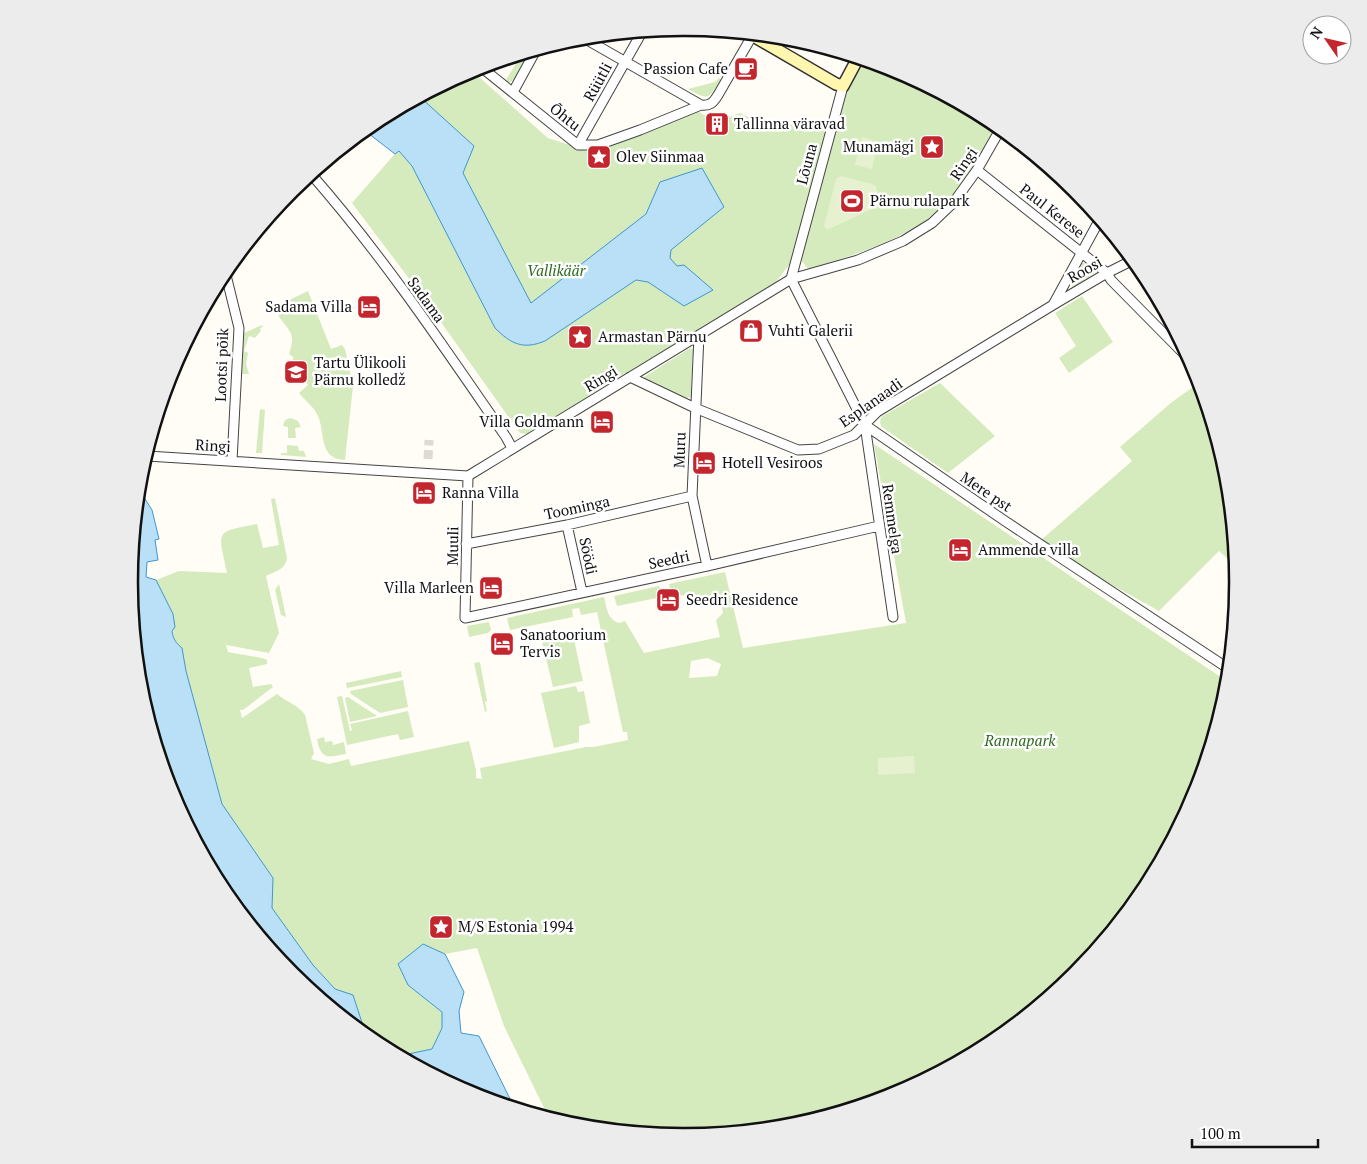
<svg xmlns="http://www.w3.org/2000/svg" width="1367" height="1164" viewBox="0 0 1367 1164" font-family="'PT Serif',serif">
<rect width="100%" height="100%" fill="#fffdf5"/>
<!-- green -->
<path fill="#d5ebbd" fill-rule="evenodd" d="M 529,52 C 524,62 518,80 507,84 L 504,83 L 517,62 L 511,58 L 522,54 L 524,56 Z
M 863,60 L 896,70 L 997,125 C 984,148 973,175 956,194 C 917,237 861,253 808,269 L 801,260 L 847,89 Z
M 471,70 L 548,138 L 591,152 L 614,145 L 696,110 L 715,122 L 740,113 L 752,119 L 759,116 L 782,127 L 811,119 L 828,125 L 794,253 L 789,265 L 776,282 L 527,434 L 520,433 L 423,297 L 352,203 L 433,110 L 420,97 Z
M 719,78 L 721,79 C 709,99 709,101 688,89 L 715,82 Z
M 1080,263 L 1087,263 L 1096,272 L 1073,288 L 1070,284 Z
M 308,291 L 331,349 L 342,345 L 345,349 L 353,386 L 345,460 C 317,459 326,430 317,414 C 313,406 304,400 299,393 L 308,385 L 303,378 L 297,382 L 294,370 L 291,366 L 293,363 L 293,357 L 289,354 C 297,332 288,331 278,315 L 281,313 L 277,306 Z
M 1082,296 L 1113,342 L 1069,373 L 1059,358 L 1076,346 L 1055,313 Z
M 262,325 L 263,326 L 260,329 L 261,331 L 255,338 L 249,336 L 244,351 L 248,353 L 246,364 L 249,374 L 241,374 L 244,333 Z
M 690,348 L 693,350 L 691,397 L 687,398 L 641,379 Z
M 1200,382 L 1227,474 L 1237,567 L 1219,551 L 1159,611 L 1071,562 L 1040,541 L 1132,461 L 1120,447 L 1172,402 Z
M 940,383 L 995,436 L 948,473 L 882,427 L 880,423 L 881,417 Z
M 260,409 L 265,410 L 262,453 L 256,453 Z
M 291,418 L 298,421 L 301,427 L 295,428 L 296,438 L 288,438 L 288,427 L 283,426 L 285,420 Z
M 874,444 L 1228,682 L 1227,690 L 1196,794 L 1144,890 L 1075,974 L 991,1043 L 895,1094 L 791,1126 L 683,1136 L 575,1126 L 549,1118 L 504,1026 L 477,948 L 445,954 L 423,944 L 408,985 L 442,1012 L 442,1028 L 432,1049 L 399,1056 L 375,1043 L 366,1035 L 353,996 L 335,989 L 313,965 L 272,908 L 273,878 L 222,804 L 186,671 L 182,649 C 166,636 177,627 172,612 C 168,602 161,591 156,580 L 179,571 L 227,573 C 218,530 214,532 257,524 L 263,548 L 279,545 L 271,499 L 275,498 L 287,558 C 285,570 276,571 266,576 L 279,633 L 269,653 L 226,645 L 228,652 L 262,658 L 267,660 L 267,664 L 249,668 L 253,687 L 271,684 L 273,687 L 243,710 L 240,710 L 242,718 L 277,694 C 286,702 299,705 305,715 L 314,753 L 311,759 L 329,764 L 349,759 L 351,766 L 469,741 L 476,770 L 476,778 L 482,779 L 480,768 L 586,747 L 594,747 L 628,740 L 627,732 L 623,732 L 597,612 L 581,615 L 579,608 L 572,609 L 573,617 L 510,630 L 507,618 L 604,597 C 607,608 607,619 619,623 L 625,621 L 644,653 L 720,637 L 716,620 L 723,613 L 720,597 L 672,595 L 669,584 L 725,572 L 743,648 L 906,623 ZM 707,658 L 721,664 L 717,676 L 689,678 L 691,661 Z
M 287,445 L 298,446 L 299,451 L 304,451 L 306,457 L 281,455 L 281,453 L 287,453 Z
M 279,584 L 286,617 L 281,615 L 275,590 Z
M 659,586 L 662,597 L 617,606 L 614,596 Z
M 489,622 L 491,630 L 488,633 L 469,637 L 467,626 Z
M 573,635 L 583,681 L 553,687 L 542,642 Z
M 480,662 L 487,701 L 485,702 L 487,711 L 485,712 L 474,663 Z
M 401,671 L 402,677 L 347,688 L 346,683 Z
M 403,680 L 408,707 L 380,713 L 351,694 L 350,691 Z
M 576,686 L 578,692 L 584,691 L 590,723 L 579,726 L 579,742 L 554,748 L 541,693 Z
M 342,696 L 350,731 L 352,730 L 350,724 L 408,711 L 414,737 L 400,740 L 398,734 L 347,745 L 337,697 Z
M 348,697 L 377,716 L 350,722 L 345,698 Z
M 324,737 L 325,742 L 332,741 L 333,745 L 344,742 L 346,754 C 328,757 321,761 317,739 Z"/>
<!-- pitch -->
<path fill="#e6f2cf" d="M 862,137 L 878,142 L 872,169 L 855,165 Z
M 841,176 L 872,184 L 876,186 L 878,194 L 872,209 L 827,230 L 824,226 L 836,179 Z
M 914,756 L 915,773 L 878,775 L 878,758 Z"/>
<!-- water -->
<path fill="#b9e0f7" stroke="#3f96cf" d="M 420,97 L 474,146 L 463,173 L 531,303 L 646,214 L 660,182 L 702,168 L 724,207 L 671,250 L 670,258 L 677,266 L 684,265 L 713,290 L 684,306 L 648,282 L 636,280 L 545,341 C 523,350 511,344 495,328 L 412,166 L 399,151 L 395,154 L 364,130 L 376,121 Z
M 138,488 L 152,510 L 159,539 L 155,540 L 158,560 L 147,562 L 146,577 L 156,580 L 173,614 L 175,627 L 172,631 C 173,639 176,643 182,648 L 186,671 L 222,804 L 273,878 L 272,908 L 313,965 L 335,989 L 353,995 L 366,1035 L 291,974 L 222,890 L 171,794 L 140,690 L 129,582 Z
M 423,944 L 445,954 L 464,992 L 459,1011 L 461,1033 L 479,1036 L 514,1107 L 471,1094 L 399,1056 L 432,1049 L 442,1028 L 442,1012 L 408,985 L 398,964 Z"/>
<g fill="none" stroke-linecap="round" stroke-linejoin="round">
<!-- street-tunnel -->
<path stroke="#dbdad3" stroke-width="9" stroke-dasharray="9 4.5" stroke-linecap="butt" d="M 428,459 L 429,440"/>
<defs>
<path id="street" d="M 582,37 L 701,105 C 710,106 713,103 718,95 L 752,36
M 481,67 L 578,145 L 598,145 L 640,130 L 701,105
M 843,86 L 791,279 L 865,425 L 1005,521 L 1229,669
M 513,92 L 536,50
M 578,145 L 642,32
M 977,170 L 1107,273 L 1111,280 L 1192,362
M 311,174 C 383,256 444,347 506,437 L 512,448
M 225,271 L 239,328 L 232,461
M 1053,305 L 1107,273 L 1133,260
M 699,335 L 692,496 L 707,566
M 630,377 L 695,408 L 798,450 L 819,449 L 854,435 L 877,412 L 1053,305 L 1100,219
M 865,425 L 893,617
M 147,456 L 468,476 L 791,279 L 858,260 L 903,241 L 932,223 L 954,202 L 977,170 L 1001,128
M 468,476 L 465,618 L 707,566 L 879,526
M 567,525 L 582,592
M 466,544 L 567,525 L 692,496"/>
<path id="secondary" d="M 750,34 L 836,84 L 843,86 L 858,58"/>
</defs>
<!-- street casing -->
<use href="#street" stroke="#444" stroke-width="11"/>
<!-- secondary casing -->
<use href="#secondary" stroke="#333" stroke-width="14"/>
<!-- street -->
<use href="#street" stroke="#fff" stroke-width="9"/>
<!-- secondary -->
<use href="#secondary" stroke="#fff6b0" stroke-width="11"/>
</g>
<!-- icons -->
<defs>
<symbol id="cafe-square" viewBox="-11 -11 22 22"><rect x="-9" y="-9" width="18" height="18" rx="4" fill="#c4262e" stroke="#fff"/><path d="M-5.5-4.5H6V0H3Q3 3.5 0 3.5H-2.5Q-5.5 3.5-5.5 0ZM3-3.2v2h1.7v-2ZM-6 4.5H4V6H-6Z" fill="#fff"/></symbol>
<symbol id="building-square" viewBox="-11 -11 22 22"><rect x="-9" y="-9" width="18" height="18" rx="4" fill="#c4262e" stroke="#fff"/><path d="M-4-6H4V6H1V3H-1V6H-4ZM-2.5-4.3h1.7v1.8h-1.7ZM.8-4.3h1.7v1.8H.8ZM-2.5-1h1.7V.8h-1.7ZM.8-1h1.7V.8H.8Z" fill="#fff"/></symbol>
<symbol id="sight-square" viewBox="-11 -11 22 22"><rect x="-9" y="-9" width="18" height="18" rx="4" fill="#c4262e" stroke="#fff"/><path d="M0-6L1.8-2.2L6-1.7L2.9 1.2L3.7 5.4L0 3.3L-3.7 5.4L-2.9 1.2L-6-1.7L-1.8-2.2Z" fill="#fff"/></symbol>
<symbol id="stadium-square" viewBox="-11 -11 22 22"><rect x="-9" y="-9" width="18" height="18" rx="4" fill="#c4262e" stroke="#fff"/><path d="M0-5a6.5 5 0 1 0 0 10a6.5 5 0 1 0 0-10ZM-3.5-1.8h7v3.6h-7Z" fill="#fff"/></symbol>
<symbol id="hotel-square" viewBox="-11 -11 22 22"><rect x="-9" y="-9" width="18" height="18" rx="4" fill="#c4262e" stroke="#fff"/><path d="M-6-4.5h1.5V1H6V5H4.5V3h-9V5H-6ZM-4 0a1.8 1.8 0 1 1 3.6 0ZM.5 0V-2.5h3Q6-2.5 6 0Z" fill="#fff"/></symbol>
<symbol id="shop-square" viewBox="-11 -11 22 22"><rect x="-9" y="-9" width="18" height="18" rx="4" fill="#c4262e" stroke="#fff"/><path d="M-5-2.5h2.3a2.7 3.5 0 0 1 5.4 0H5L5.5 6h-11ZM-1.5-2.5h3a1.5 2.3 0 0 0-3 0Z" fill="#fff"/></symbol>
<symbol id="university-square" viewBox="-11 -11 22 22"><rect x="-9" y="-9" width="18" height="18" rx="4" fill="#c4262e" stroke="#fff"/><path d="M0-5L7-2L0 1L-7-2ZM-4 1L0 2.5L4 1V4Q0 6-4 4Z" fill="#fff"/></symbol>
</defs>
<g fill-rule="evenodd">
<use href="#cafe-square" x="732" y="55" width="28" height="28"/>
<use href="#building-square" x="703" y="110" width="28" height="28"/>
<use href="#sight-square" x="918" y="133" width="28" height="28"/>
<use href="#sight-square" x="585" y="143" width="28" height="28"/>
<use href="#stadium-square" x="838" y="187" width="28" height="28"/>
<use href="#hotel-square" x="355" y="293" width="28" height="28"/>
<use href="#shop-square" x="737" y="317" width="28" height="28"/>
<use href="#sight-square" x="566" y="323" width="28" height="28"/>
<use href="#university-square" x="282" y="358" width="28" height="28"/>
<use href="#hotel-square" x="588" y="408" width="28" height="28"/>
<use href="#hotel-square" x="690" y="449" width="28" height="28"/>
<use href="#hotel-square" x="410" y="479" width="28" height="28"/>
<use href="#hotel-square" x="946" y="536" width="28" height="28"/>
<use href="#hotel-square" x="477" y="574" width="28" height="28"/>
<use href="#hotel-square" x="654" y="586" width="28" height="28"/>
<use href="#hotel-square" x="488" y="630" width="28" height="28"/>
<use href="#sight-square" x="427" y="913" width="28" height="28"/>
</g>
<g text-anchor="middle" stroke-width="5" stroke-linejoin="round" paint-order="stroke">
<!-- poi labels -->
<g font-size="15" fill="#111" stroke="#fff" text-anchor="start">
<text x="728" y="74" text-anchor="end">Passion Cafe</text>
<text x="734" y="129">Tallinna väravad</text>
<text x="914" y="152" text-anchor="end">Munamägi</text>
<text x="616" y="162">Olev Siinmaa</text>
<text x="870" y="206">Pärnu rulapark</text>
<text x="352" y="312" text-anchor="end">Sadama Villa</text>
<text x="768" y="336">Vuhti Galerii</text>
<text x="598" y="342">Armastan Pärnu</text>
<text x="314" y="368">Tartu Ülikooli<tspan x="314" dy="17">Pärnu kolledž</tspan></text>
<text x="584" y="427" text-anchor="end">Villa Goldmann</text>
<text x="722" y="468">Hotell Vesiroos</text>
<text x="442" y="498">Ranna Villa</text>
<text x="978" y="555">Ammende villa</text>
<text x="474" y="593" text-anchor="end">Villa Marleen</text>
<text x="686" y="605">Seedri Residence</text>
<text x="520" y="640">Sanatoorium<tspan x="520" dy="17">Tervis</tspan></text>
<text x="458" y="932">M/S Estonia 1994</text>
</g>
<!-- street labels -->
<g font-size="15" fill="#111" stroke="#fff">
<text transform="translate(598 82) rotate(-61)" y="5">Rüütli</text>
<text transform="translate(565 117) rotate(39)" y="5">Õhtu</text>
<text transform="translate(807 164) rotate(-75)" y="5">Lõuna</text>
<text transform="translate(964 164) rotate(-56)" y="5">Ringi</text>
<text transform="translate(1052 211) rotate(38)" y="5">Paul Kerese</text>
<text transform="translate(1085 270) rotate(-30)" y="5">Roosi</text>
<text transform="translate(426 300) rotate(54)" y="5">Sadama</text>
<text transform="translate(222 365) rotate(-88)" y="5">Lootsi põik</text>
<text transform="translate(601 379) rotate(-31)" y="5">Ringi</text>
<text transform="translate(871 403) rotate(-35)" y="5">Esplanaadi</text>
<text transform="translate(213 446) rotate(3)" y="5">Ringi</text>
<text transform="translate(680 450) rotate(-88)" y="5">Muru</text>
<text transform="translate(986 492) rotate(34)" y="5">Mere pst</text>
<text transform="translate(577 508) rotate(-12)" y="5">Toominga</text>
<text transform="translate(892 519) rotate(82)" y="5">Remmelga</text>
<text transform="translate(453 546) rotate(-89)" y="5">Muuli</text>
<text transform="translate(588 556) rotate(78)" y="5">Söödi</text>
<text transform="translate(669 560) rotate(-12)" y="5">Seedri</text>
</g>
<!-- park labels -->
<g font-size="15" font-style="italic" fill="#2f6b1f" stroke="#fff">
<text x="556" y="276">Vallikäär</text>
<text x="1020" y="746">Rannapark</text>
</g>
</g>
<!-- crop -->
<path d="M0 0H1367V1164H0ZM683 36H684A545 545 0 0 1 1229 581V583A545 545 0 0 1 684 1128H683A545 545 0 0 1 138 583V581A545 545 0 0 1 683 36Z" fill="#ececec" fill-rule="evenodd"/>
<path fill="none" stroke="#111" stroke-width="2.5" d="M683 36H684A545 545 0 0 1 1229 581V583A545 545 0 0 1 684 1128H683A545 545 0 0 1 138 583V581A545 545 0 0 1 683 36Z"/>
<!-- north arrow -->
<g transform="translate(1327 40) rotate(304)"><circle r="24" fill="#ffffff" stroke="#a0a0a0"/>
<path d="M0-4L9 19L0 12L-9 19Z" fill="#c4262e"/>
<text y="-8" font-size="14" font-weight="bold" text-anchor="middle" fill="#111111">N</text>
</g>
<!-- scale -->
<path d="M1192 1139v8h126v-8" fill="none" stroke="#111111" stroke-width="2.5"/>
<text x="1200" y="1139" font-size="15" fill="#111111" stroke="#ffffff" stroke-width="4" paint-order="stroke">100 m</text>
</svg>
